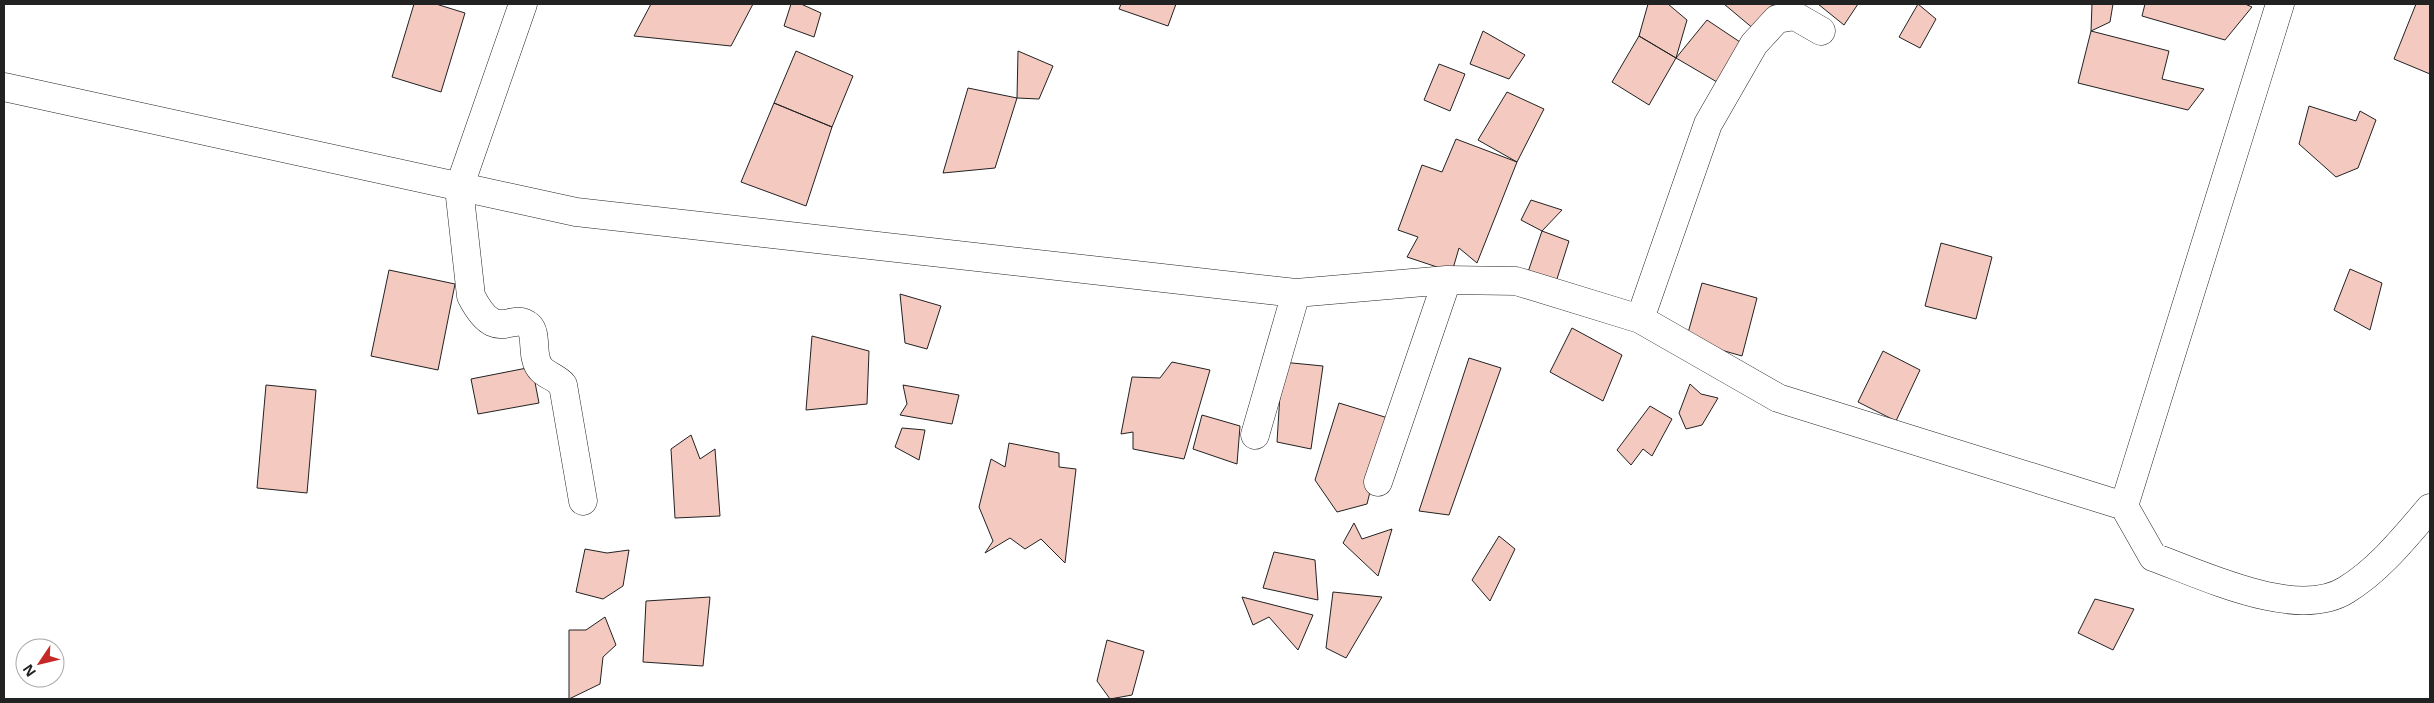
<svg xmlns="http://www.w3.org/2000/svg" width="2434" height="703" viewBox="0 0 2434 703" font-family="'Noto Sans',sans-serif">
<rect width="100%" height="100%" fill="#fff"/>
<!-- building -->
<path fill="#f3c9c0" stroke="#222" d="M 414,4 L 436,4 L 465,13 L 441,92 L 392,77 Z
M 651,4 L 753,4 L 731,46 L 634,36 Z
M 791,4 L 801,4 L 821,13 L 814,37 L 784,26 Z
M 1121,4 L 1176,4 L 1168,26 L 1119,9 Z
M 1648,4 L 1668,4 L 1687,20 L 1676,58 L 1639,36 Z
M 1724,4 L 1773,4 L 1755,30 Z
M 1818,4 L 1858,4 L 1844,25 Z
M 1918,4 L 1936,19 L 1920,48 L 1899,37 Z
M 2092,4 L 2113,4 L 2110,22 L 2091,31 Z
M 2145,4 L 2245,4 L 2252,7 L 2225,40 L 2142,16 Z
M 2416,4 L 2430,4 L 2430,74 L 2394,59 Z
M 1707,20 L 1743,44 L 1717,82 L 1676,58 Z
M 1483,31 L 1525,55 L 1509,79 L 1470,64 Z
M 2091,31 L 2169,51 L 2162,79 L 2204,89 L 2188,110 L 2078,83 Z
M 1639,36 L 1676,58 L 1649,105 L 1612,82 Z
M 796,51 L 853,76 L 832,127 L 774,103 Z
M 1018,51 L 1053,66 L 1039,99 L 1017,98 Z
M 1439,64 L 1465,74 L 1450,111 L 1424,100 Z
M 968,88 L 1017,98 L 995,168 L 943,173 Z
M 1507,92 L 1544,109 L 1517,162 L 1478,140 Z
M 774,103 L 832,127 L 806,206 L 741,182 Z
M 2309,106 L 2356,121 L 2360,111 L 2376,120 L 2358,168 L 2336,177 L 2299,144 Z
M 1456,139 L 1517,162 L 1477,263 L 1459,248 L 1452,272 L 1407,257 L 1418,237 L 1398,230 L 1422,165 L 1442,172 Z
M 1531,200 L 1562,210 L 1542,231 L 1521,220 Z
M 1542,231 L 1569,241 L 1556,282 L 1528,272 Z
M 1941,243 L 1992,257 L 1976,319 L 1925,306 Z
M 2350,269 L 2382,283 L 2370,330 L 2334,310 Z
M 389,270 L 455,284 L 438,370 L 371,356 Z
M 1702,283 L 1757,298 L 1742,356 L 1686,340 Z
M 900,294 L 941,306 L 927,349 L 905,343 Z
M 1572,328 L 1622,355 L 1603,401 L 1550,372 Z
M 812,336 L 869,351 L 867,404 L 806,410 Z
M 1883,351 L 1920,370 L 1896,421 L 1858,402 Z
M 1469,358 L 1501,368 L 1449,515 L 1419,511 Z
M 1172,362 L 1210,370 L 1184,459 L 1133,449 L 1133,432 L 1121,434 L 1132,377 L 1160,378 Z
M 1282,362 L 1323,366 L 1311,449 L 1277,442 Z
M 532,367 L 539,403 L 478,414 L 471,379 Z
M 1690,384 L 1701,394 L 1718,398 L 1702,425 L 1686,429 L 1679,413 Z
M 266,385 L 316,390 L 307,493 L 257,488 Z
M 903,385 L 959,395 L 952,424 L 900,415 L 907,404 Z
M 1339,403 L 1388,418 L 1367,504 L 1337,512 L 1315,480 Z
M 1650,406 L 1672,419 L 1652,456 L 1643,449 L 1631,465 L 1617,450 Z
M 1202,415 L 1240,426 L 1237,464 L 1193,449 Z
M 902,428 L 925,430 L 919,460 L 895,447 Z
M 691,435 L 700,459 L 715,449 L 720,516 L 675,518 L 671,449 Z
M 1009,443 L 1059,453 L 1059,467 L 1076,469 L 1065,563 L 1041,539 L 1025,549 L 1010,538 L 985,553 L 993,541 L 979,507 L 991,459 L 1005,467 Z
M 1354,523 L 1362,539 L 1392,529 L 1378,576 L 1343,543 Z
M 1499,536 L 1515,549 L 1490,601 L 1472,580 Z
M 585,549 L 607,553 L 629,550 L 623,586 L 603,599 L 576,592 Z
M 1274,552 L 1315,560 L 1318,600 L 1263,588 Z
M 1333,592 L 1382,597 L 1346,658 L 1326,648 Z
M 710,597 L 703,666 L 643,662 L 646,601 Z
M 1242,597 L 1313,615 L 1298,650 L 1269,617 L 1253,625 Z
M 2095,599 L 2134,609 L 2113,650 L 2078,633 Z
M 605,617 L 616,645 L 603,657 L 600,684 L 569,699 L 569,630 L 586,630 Z
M 1107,640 L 1144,651 L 1132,695 L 1110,699 L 1097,681 Z"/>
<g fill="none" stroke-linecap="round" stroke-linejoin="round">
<defs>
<path id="minor" d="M 523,4 L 459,188 L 471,296 C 497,347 512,310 529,326 C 536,332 533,350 536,359 C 539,375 555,375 563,385 L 583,501
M 4,87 L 576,212 L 1296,293 L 1447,280 L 1516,281 L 1640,319 L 1778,398 L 2124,506 L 2153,557 C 2203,575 2297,621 2346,590 C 2379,570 2405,537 2430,508
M 1640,319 L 1708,124 L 1754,44 L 1777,19 L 1795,16 L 1821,31
M 1255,435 L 1296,293
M 1378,482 L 1447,280
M 2124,506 L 2280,4"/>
</defs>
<!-- minor casing -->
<use href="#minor" stroke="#222" stroke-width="29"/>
<!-- minor -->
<use href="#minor" stroke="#fff" stroke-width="28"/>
</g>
<!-- border -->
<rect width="2434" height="703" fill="none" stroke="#222222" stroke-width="10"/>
<!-- north arrow -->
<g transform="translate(40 663) rotate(235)"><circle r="24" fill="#ffffff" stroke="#a7a7a7"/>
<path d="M0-4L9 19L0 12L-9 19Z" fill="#c62828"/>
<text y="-8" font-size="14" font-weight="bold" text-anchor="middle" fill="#222222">N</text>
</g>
</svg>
